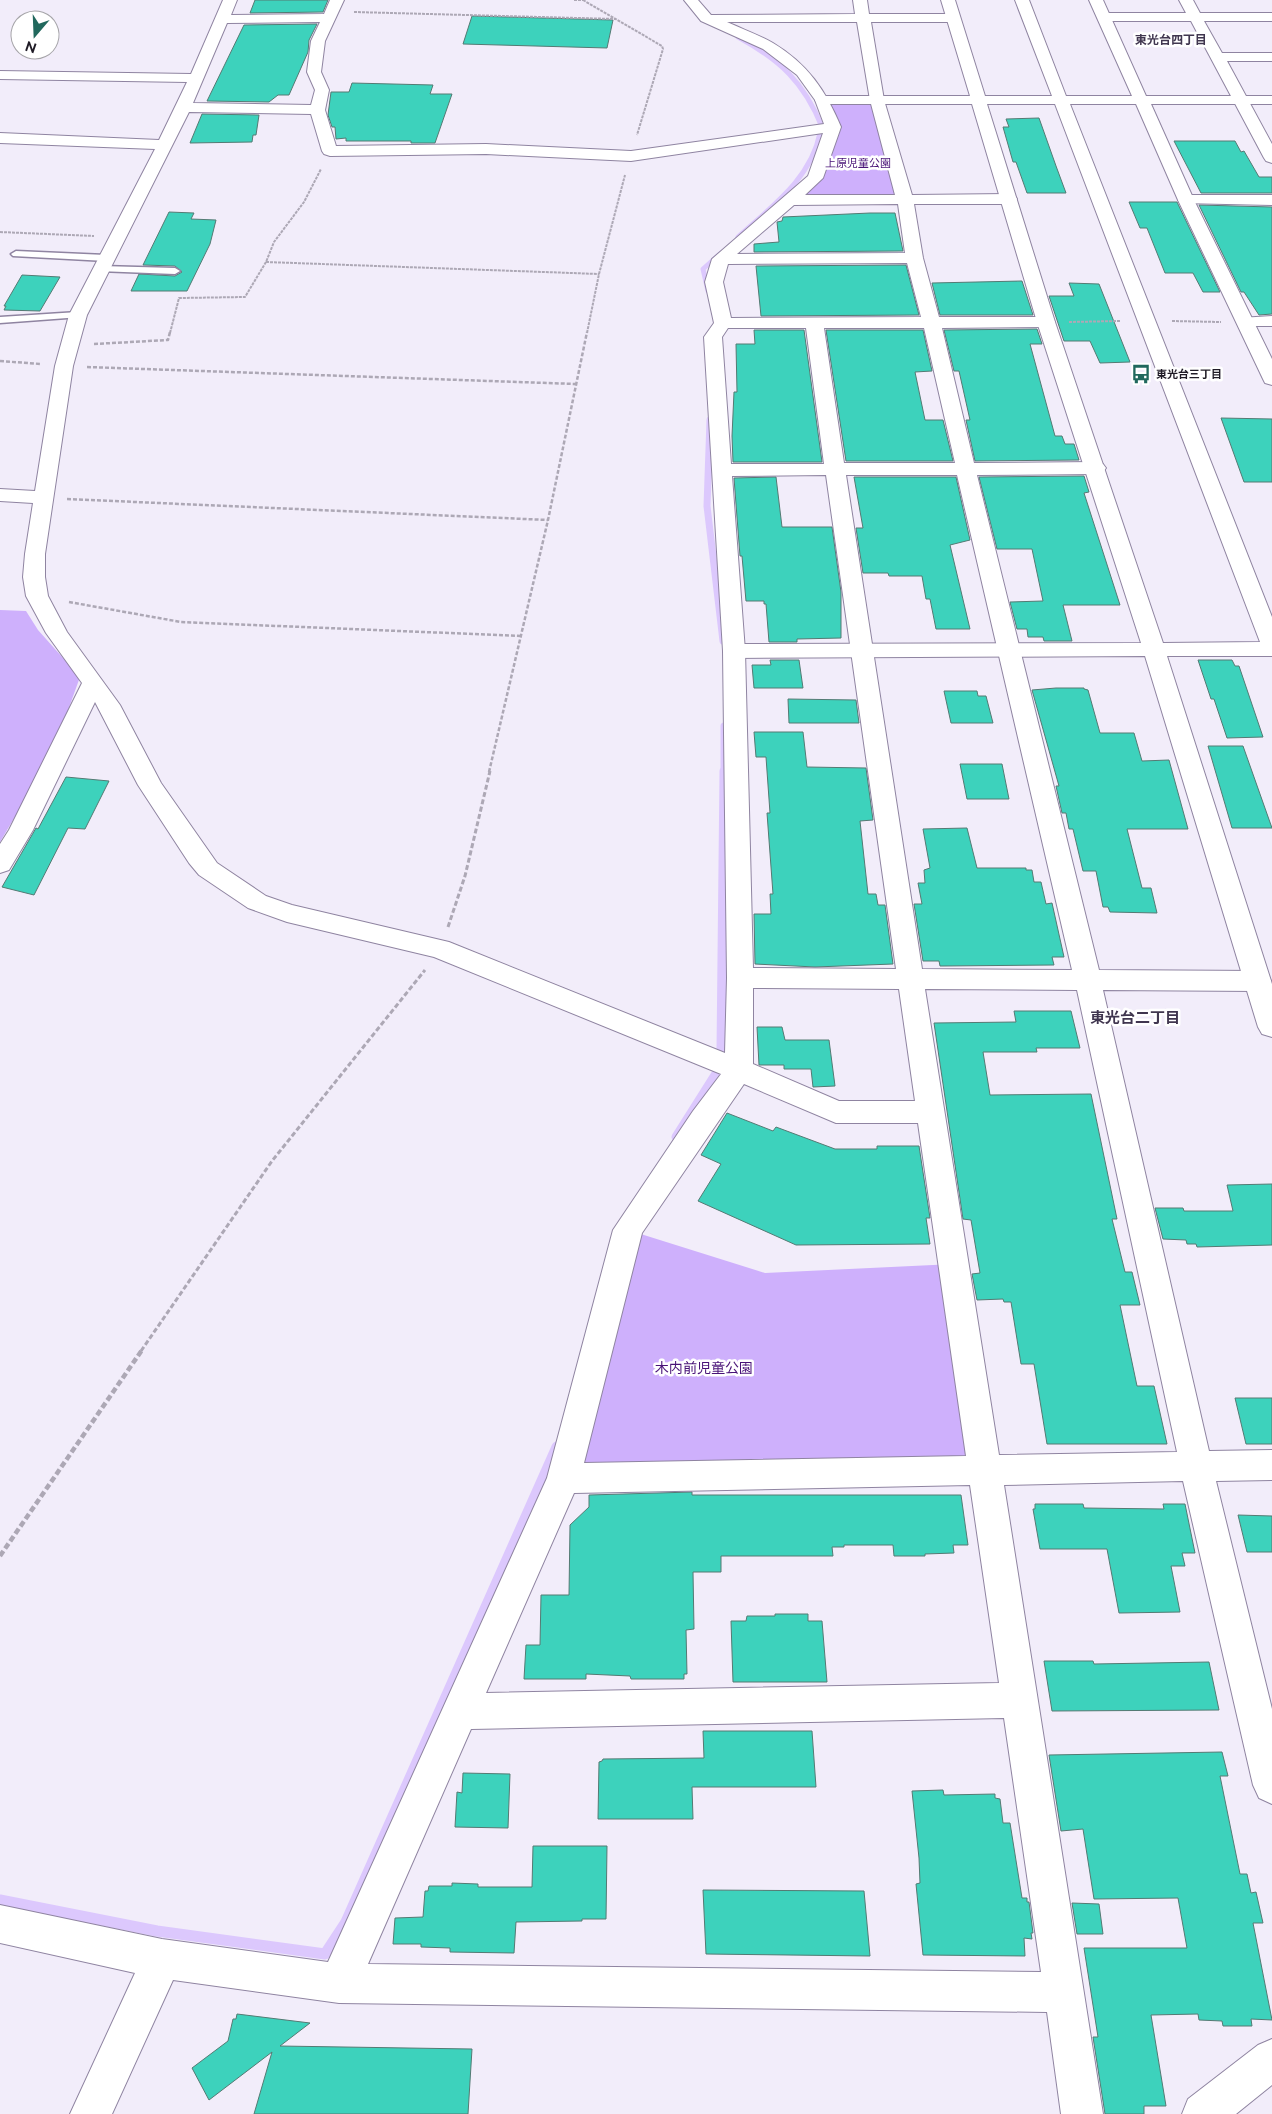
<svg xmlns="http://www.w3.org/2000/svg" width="1272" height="2114" viewBox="0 0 1272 2114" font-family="Raleway,'Noto Sans JP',sans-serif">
<rect width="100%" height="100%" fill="#f2edfa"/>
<!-- green -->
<path fill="#ceb0fc" d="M 822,100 L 877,100 L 905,200 L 791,200 L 815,178 L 833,127 Z
M 0,610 L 26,611 L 38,630 L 80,677 L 53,752 L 0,842 Z
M 628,1230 L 765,1273 L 954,1264 L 985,1471 L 564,1478 Z"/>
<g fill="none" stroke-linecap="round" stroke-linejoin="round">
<!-- stream-far3 -->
<path stroke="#dcc8fd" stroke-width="5" d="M 738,37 C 780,60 804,82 822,127
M 738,237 C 771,207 811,179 820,133
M 708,291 L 703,269 L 720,254"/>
<!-- stream-far2 -->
<path stroke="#dcc8fd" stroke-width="7" d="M 710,420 L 707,506 L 723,641
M 724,772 L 724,726"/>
<!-- stream-far1 -->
<path stroke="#dcc8fd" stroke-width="9" d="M 721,1051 L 724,771
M 676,1137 L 717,1072"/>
<!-- stream -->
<path stroke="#dcc8fd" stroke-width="11" d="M 0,1900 L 157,1931 L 325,1954 L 346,1922 L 557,1447"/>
</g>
<!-- building -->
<path fill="#3dd2bc" stroke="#547a73" d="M 255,0 L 328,0 L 323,12 L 250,13 Z
M 472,16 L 613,20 L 607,48 L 463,44 Z
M 317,24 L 309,40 L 308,52 L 289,95 L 278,95 L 269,102 L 207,101 L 244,25 Z
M 352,83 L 433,85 L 430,94 L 452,94 L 435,143 L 411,143 L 411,141 L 346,141 L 346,138 L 336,139 L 335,127 L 332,127 L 328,115 L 331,92 L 349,92 Z
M 202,114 L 259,115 L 256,135 L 253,135 L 252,142 L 190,143 Z
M 1039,118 L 1056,166 L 1066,193 L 1027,193 L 1016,162 L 1013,162 L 1003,127 L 1009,127 L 1006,119 Z
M 1174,141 L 1235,141 L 1241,152 L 1244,151 L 1259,177 L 1272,177 L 1272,193 L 1201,193 Z
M 1129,202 L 1177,202 L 1220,292 L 1203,292 L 1193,273 L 1165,273 L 1147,228 L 1140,228 Z
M 1199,205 L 1272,207 L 1272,314 L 1259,315 L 1244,292 L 1241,292 Z
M 169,212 L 194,213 L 191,219 L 216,220 L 210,244 L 187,291 L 131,291 L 139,274 L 175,276 L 182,272 L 175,266 L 143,265 Z
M 870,213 L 895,213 L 903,251 L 754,252 L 754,244 L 779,242 L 777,222 L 782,221 L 783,217 Z
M 906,265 L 919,315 L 761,316 L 756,266 Z
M 22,275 L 60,277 L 40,311 L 4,310 L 6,306 L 4,306 Z
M 1022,281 L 1033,315 L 940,315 L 932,283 Z
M 1069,283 L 1099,284 L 1130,362 L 1100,363 L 1090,341 L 1064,341 L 1049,296 L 1074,296 Z
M 1037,329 L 1042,344 L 1030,344 L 1055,436 L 1062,436 L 1065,444 L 1074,444 L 1079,460 L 975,461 L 966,420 L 970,420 L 959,371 L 954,371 L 944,330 Z
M 754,330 L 804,330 L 822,462 L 733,462 L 732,436 L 734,392 L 737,392 L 736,344 L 755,344 Z
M 826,330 L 923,330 L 932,371 L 915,372 L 925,420 L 943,420 L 953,461 L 846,461 Z
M 1221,418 L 1272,419 L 1272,482 L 1244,482 Z
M 1084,476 L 1089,492 L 1084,493 L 1120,605 L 1063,605 L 1072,641 L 1044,641 L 1043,637 L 1028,637 L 1027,629 L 1017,629 L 1010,602 L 1043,601 L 1032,549 L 997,549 L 979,477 Z
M 776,477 L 782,527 L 832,527 L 841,592 L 841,638 L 797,639 L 797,642 L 769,642 L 766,604 L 764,604 L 764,601 L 746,601 L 742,556 L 740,556 L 734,478 Z
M 854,477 L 956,477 L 970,540 L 950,545 L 970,629 L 936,629 L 930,599 L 926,599 L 922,576 L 889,576 L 888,573 L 863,573 L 856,528 L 863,528 Z
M 770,660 L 799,660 L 803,688 L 754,688 L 752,665 L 771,665 Z
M 1198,660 L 1232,660 L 1235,666 L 1239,666 L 1263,737 L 1227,738 L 1214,699 L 1211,699 Z
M 1056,688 L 1084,688 L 1084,689 L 1088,690 L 1100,733 L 1134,733 L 1142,761 L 1169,760 L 1188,829 L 1127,829 L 1142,888 L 1151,888 L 1157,913 L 1110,912 L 1108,907 L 1103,907 L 1096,871 L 1083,871 L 1073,829 L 1069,829 L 1066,813 L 1062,813 L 1056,786 L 1059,786 L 1032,690 Z
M 944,691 L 977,691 L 978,696 L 986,696 L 993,723 L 951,723 Z
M 788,699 L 856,700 L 859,723 L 789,723 Z
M 754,732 L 803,732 L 807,767 L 866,768 L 873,820 L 860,821 L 868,894 L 876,894 L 878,905 L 885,905 L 893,964 L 815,967 L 755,964 L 754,914 L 771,914 L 770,894 L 773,894 L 767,813 L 770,813 L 766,757 L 756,757 Z
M 1208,746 L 1243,746 L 1272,828 L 1232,828 Z
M 960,764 L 1002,764 L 1009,799 L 967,799 Z
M 66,777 L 109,781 L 85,829 L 68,828 L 34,895 L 2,887 L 36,828 L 38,829 Z
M 967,828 L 977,868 L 1026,868 L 1026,870 L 1032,870 L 1034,882 L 1041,882 L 1046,904 L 1052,903 L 1064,957 L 1052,957 L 1054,965 L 943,966 L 940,966 L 939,961 L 923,961 L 914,904 L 922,904 L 918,883 L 925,883 L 924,870 L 930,868 L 923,829 Z
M 1014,1011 L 1071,1011 L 1080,1048 L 1036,1048 L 1037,1052 L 983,1052 L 990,1095 L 1091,1094 L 1117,1219 L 1112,1219 L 1125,1272 L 1132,1272 L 1140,1305 L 1120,1305 L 1137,1386 L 1154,1386 L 1167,1444 L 1047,1444 L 1034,1364 L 1021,1364 L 1011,1302 L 1004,1302 L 1003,1299 L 977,1300 L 972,1274 L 980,1273 L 971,1220 L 963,1219 L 934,1023 L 1016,1022 Z
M 757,1027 L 782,1027 L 785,1040 L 829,1040 L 835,1086 L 813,1087 L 811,1069 L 784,1069 L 784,1065 L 759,1065 Z
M 727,1113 L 773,1131 L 776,1127 L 835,1149 L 877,1149 L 877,1146 L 919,1146 L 930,1218 L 926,1218 L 930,1244 L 796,1245 L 698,1201 L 721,1164 L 701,1155 Z
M 1272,1184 L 1272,1245 L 1197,1247 L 1196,1244 L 1187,1244 L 1186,1240 L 1163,1239 L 1155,1208 L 1183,1208 L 1184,1211 L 1233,1211 L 1227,1185 Z
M 1235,1398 L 1272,1398 L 1272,1444 L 1246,1444 Z
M 692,1492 L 692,1495 L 961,1495 L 968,1545 L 953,1545 L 954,1553 L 925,1554 L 925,1556 L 894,1556 L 893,1545 L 844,1545 L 844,1547 L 832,1547 L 833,1556 L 721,1556 L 721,1572 L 693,1572 L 694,1629 L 686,1630 L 687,1674 L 684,1674 L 684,1679 L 631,1679 L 630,1676 L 586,1674 L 586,1679 L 524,1679 L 526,1645 L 540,1645 L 541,1595 L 569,1595 L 570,1525 L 589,1507 L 589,1495 Z
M 1035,1504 L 1083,1504 L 1084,1508 L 1164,1509 L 1163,1504 L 1185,1504 L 1195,1553 L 1182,1553 L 1185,1566 L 1171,1566 L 1180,1612 L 1119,1613 L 1107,1549 L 1040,1549 L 1033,1509 L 1035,1509 Z
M 1238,1515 L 1272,1516 L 1272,1552 L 1247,1552 Z
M 775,1614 L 808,1614 L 808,1621 L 822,1621 L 827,1682 L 733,1682 L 731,1621 L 746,1621 L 747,1616 L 775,1616 Z
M 1044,1661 L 1093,1661 L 1094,1664 L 1209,1662 L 1219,1710 L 1052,1711 Z
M 703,1731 L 812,1731 L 816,1787 L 692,1787 L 693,1819 L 598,1819 L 599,1762 L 602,1761 L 603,1759 L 704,1758 Z
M 1222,1752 L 1228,1776 L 1220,1776 L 1240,1874 L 1247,1874 L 1251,1893 L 1256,1892 L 1263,1923 L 1253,1923 L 1272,2020 L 1251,2019 L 1252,2026 L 1223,2026 L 1222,2021 L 1199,2020 L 1198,2014 L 1151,2015 L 1166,2106 L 1144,2106 L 1144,2114 L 1105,2114 L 1093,2037 L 1098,2037 L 1084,1948 L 1187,1948 L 1178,1898 L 1094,1899 L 1083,1829 L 1061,1831 L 1049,1755 Z
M 463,1773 L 510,1774 L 508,1828 L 455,1827 L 457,1792 L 462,1793 Z
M 943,1790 L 944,1795 L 995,1794 L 995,1798 L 1000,1799 L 1003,1823 L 1010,1823 L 1022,1898 L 1027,1898 L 1027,1902 L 1029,1902 L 1033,1933 L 1031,1933 L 1032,1939 L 1024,1938 L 1025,1956 L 923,1955 L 916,1884 L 920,1883 L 919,1858 L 912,1791 Z
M 533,1846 L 607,1846 L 606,1919 L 582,1919 L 582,1921 L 516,1922 L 514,1953 L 450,1952 L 450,1948 L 421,1947 L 421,1944 L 393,1944 L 395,1918 L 423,1917 L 425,1891 L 428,1891 L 429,1886 L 452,1886 L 452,1883 L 478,1884 L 478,1887 L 532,1887 Z
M 703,1890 L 864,1891 L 870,1956 L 706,1954 Z
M 1072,1903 L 1099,1904 L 1103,1934 L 1077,1934 Z
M 237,2014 L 310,2023 L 280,2046 L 472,2049 L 468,2114 L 254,2114 L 272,2052 L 209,2100 L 192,2068 L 228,2041 L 233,2019 L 236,2019 Z"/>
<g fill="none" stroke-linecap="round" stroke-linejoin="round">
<defs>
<path id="service" d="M 16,251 L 106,255 L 111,258 L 106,261 L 13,256 L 11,254 Z
M 101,266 L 175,268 L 180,271 L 175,274 L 98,271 L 98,267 Z
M 78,312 L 81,313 L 81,317 L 0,323 L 0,317 Z"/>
<path id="minor" d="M 223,0 L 237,0 L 231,15 L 324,14 L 330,0 L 344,0 L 325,41 L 321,72 L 329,90 L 325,110 L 336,146 L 486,144 L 631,151 L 824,124 L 815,100 L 797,75 L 763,49 L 701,21 L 684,0 L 698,0 L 711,15 L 855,14 L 853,0 L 867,0 L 869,14 L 952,14 L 959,18 L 952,22 L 871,22 L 884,100 L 912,195 L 1009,194 L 1015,196 L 1017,199 L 1015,202 L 1009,204 L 914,204 L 923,258 L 939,317 L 1046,317 L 1052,318 L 1055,322 L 1052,326 L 1046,327 L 942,328 L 974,463 L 1096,462 L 1103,464 L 1106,468 L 1103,472 L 1096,474 L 977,475 L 1099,970 L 1258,971 L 1267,974 L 1271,981 L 1267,988 L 1258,991 L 1103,990 L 1209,1451 L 1272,1450 L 1272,1480 L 1216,1481 L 1272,1709 L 1272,1804 L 1259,1798 L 1253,1785 L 1183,1481 L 1004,1485 L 1103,2114 L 1061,2114 L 1047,2012 L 339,2003 L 173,1980 L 112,2114 L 70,2114 L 135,1973 L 0,1943 L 0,1905 L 162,1939 L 328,1962 L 547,1478 L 613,1230 L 693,1111 L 721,1074 L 434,957 L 287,922 L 248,908 L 199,875 L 189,863 L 138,785 L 95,702 L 33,830 L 9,870 L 0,873 L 0,844 L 9,830 L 82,683 L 46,633 L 26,596 L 23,577 L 25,554 L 33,503 L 0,501 L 0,489 L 35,491 L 55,366 L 69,315 L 155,149 L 0,143 L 0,133 L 159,140 L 187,82 L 0,79 L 0,71 L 191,74 ZM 320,22 L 311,41 L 307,72 L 315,90 L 311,105 L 193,103 L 227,23 ZM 727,22 L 857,22 L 870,100 L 895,195 L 805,195 L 823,178 L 841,127 C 826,91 808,64 773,43 C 759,35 742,29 727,22 ZM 189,112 L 311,114 L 322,151 L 324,154 L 330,156 L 486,154 L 631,161 L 823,133 L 808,176 L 712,259 L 705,282 L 714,323 L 704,337 L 723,651 L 727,978 L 725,1053 L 449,942 L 292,905 L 266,896 L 217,863 L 161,783 L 120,705 L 67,632 L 48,596 L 45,577 L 45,554 L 73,366 L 87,315 ZM 898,204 L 905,253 L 737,254 L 794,205 ZM 907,263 L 921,317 L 731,318 L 723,282 L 728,264 ZM 728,328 L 806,328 L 824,464 L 731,464 L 722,337 ZM 824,328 L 924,328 L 955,463 L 844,463 ZM 826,475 L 896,969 L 753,968 L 745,651 L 732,476 ZM 846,475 L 957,475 L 1072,970 L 922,969 ZM 753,988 L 899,989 L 915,1101 L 839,1101 L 753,1064 ZM 925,989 L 1077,990 L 1177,1452 L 999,1455 ZM 744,1084 L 836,1123 L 918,1123 L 966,1456 L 584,1463 L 642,1233 ZM 970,1485 L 999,1683 L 486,1693 L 574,1493 ZM 1004,1718 L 1041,1972 L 368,1964 L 471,1729 Z
M 1179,0 L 1193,0 L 1200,13 L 1272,13 L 1272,21 L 1204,21 L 1222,53 L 1272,53 L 1272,61 L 1227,61 L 1272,144 L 1272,163 L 1266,161 L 1264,158 L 1191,21 L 1104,21 L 1097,17 L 1104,13 L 1186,13 Z
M 1186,195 L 1272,195 L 1272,205 L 1180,203 L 1178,200 L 1180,197 Z
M 1272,316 L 1272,326 L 1240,326 L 1237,322 L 1240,318 Z
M 1272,2039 L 1272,2085 L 1236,2114 L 1182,2114 L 1188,2099 L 1258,2045 Z"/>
<path id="tertiary" d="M 941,0 L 955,0 L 985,96 L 1052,96 L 1015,0 L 1029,0 L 1066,96 L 1132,96 L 1089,0 L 1103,0 L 1146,96 L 1272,96 L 1272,104 L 1151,104 L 1194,200 L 1272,359 L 1272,385 L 1265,383 L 1263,379 L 1178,200 L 1136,104 L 1070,104 L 1272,617 L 1272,656 L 1167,656 L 1272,984 L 1272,1037 L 1262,1034 L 1258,1027 L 1145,656 L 734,658 L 726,656 L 723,651 L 726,646 L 734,644 L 1141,643 L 1037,322 L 972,104 L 822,104 L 817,103 L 815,100 L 817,97 L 822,96 L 970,96 ZM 987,104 L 1055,104 L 1260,642 L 1163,643 L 1055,322 Z"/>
</defs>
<!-- service casing -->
<use href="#service" stroke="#8f84a1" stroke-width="3"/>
<!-- minor casing -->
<use href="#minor" stroke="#8f84a1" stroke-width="2"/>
<!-- tertiary casing -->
<use href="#tertiary" stroke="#8f84a1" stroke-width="2"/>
<!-- path-far3 -->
<path stroke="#ada8b5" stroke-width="2" stroke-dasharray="3 1" stroke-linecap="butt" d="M 574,0 L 583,0
M 583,0 L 662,46 L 663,49 L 637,135
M 354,12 L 615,19
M 0,232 L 94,236
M 266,262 L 599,274
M 1172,321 L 1221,322
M 1069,322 L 1120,321
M 170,333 L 179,298 L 245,297 L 266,262 L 274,242 L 304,202 L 321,169
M 587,333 L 599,274 L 625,175"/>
<!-- path-far2 -->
<path stroke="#ada8b5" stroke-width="2.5" stroke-dasharray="4 2" stroke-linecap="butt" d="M 94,344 L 168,340 L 170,332
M 0,361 L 41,364
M 87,367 L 576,384
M 67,499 L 548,520
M 69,602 L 181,622 L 521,636
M 489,772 L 548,520 L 587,332"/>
<!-- path-far1 -->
<path stroke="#ada8b5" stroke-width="3" stroke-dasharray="5 2.5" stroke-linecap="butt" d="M 448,927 L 465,876 L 490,771
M 141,1351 L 272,1161 L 425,970"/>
<!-- path -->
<path stroke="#ada8b5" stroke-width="4.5" stroke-dasharray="6 3" stroke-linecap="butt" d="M 0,1556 L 142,1350"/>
<!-- service -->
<use href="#service" fill="#fff" fill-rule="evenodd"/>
<!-- minor -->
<use href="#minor" fill="#fff" fill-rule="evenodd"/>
<!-- tertiary -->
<use href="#tertiary" fill="#fff" fill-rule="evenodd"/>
</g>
<!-- icons -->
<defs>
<symbol id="bus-bare" viewBox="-9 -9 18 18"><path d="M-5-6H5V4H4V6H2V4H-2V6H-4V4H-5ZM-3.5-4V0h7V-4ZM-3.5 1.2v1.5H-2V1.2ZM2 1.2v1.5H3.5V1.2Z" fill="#21685d" stroke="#fff" stroke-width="2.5" paint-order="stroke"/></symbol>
</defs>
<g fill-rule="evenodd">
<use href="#bus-bare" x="1127" y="360" width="28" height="28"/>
</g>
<g text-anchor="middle" stroke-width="5" stroke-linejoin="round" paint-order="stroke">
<!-- far-park labels -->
<g font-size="11" fill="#481277" stroke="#fff">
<text x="858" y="167">上原児童公園</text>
</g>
<!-- far-poi labels -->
<g font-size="11" font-weight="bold" fill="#1f1b26" stroke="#fff" text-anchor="start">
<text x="1156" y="378">東光台三丁目</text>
</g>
<!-- far-neighbourhood labels -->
<g font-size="12" font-weight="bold" fill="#40364f" stroke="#fff">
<text x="1171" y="44">東光台四丁目</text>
</g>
<!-- park labels -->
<g font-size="14" fill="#481277" stroke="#fff">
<text x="704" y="1373">木内前児童公園</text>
</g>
<!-- neighbourhood labels -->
<g font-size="15" font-weight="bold" fill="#40364f" stroke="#fff">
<text x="1135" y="1023">東光台二丁目</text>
</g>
</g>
<!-- north arrow -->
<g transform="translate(35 35) rotate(199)"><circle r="24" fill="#ffffff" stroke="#a5a4a8"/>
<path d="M0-4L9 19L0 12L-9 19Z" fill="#21685d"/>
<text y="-8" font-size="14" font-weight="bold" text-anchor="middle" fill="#1f1b26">N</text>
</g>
</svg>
